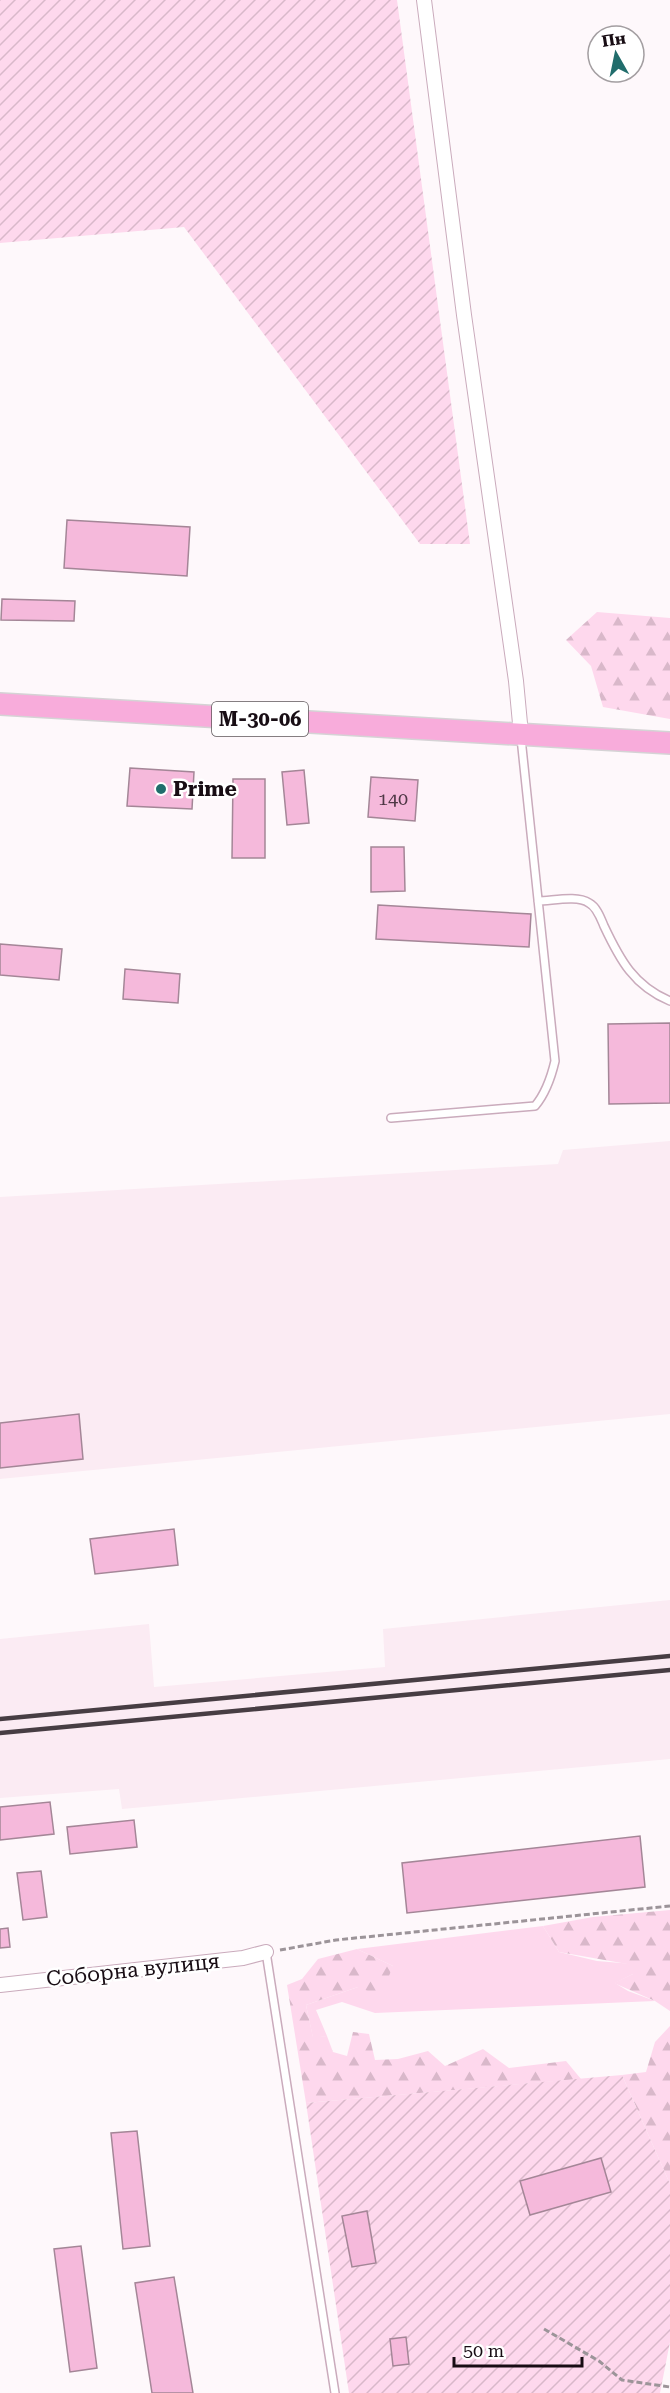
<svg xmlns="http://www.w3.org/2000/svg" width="670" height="2393" viewBox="0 0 670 2393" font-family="'Roboto Serif',serif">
<defs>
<pattern id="forest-firs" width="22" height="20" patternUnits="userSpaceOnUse" patternTransform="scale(1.5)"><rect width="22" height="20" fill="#fed8ed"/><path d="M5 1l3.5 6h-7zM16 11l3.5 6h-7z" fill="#d9b8ca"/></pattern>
<pattern id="garden-furrows" width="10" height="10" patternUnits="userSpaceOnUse" patternTransform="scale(1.5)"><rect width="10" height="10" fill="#fed8ed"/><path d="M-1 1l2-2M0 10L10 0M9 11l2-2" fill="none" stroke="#d9b8ca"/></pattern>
</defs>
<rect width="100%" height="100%" fill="#fef8fb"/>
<!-- built -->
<path fill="#fbebf3" d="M 670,1141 L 670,1414 L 0,1479 L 0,1197 L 558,1164 L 563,1150 Z
M 670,1600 L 670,1759 L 122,1809 L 119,1789 L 0,1798 L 0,1639 L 149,1624 L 154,1687 L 385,1667 L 383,1629 Z"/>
<!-- green -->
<path fill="#fed8ed" d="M 543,1926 L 559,1952 L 597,1961 L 633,1964 L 633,1974 L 615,1983 L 628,1991 L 655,2001 L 375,2013 L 342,2002 L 316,2010 L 327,2036 L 313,2038 L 306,2005 L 358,1987 L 393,1966 L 357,1949 Z"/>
<!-- forest -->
<path fill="url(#forest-firs)" d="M 597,612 L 670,618 L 670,719 L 603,707 L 591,666 L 566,640 Z
M 670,1910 L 670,2011 L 655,2001 L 614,1983 L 633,1974 L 633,1965 L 559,1952 L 543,1926 L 593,1917 Z
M 357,1949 L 393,1966 L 387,1981 L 375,1994 L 358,1987 L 306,2005 L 313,2037 L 327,2036 L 333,2052 L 347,2056 L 353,2032 L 369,2034 L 375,2060 L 398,2059 L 428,2051 L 445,2066 L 483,2049 L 509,2068 L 566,2061 L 581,2079 L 306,2103 L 287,1985 L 302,1979 L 318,1959 Z
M 670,2019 L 670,2184 L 622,2075 L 646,2072 L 655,2042 L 670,2026 Z"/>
<!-- garden -->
<path fill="url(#garden-furrows)" d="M 0,0 L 397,0 L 470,544 L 420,544 L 184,227 L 0,243 Z
M 622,2075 L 670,2184 L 670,2342 L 660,2393 L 349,2393 L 306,2103 Z"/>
<!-- building -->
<path fill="#f5b9db" stroke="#a48697" stroke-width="1.5" d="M 67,520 L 190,527 L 187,576 L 64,568 Z
M 2,599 L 75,601 L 74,621 L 1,620 Z
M 130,768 L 194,772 L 192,809 L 127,806 Z
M 304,770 L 309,823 L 287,825 L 282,772 Z
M 371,777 L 418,780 L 415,821 L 368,817 Z
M 233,779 L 265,779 L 265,858 L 232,858 Z
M 371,847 L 404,847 L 405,891 L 371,892 Z
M 378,905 L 531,914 L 529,947 L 376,939 Z
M 0,944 L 62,949 L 59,980 L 0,975 Z
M 125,969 L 180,974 L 178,1003 L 123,999 Z
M 670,1023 L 670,1103 L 609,1104 L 608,1024 Z
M 79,1414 L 83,1459 L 0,1468 L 0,1423 Z
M 174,1529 L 178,1565 L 95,1574 L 90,1539 Z
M 50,1802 L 54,1834 L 0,1840 L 0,1807 Z
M 134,1820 L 137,1847 L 70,1854 L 67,1827 Z
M 640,1836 L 645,1887 L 407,1913 L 402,1863 Z
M 41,1871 L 47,1917 L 23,1920 L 17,1873 Z
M 8,1928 L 10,1947 L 0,1948 L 0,1929 Z
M 137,2131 L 150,2246 L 123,2249 L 111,2133 Z
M 601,2158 L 611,2192 L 530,2215 L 520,2181 Z
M 367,2211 L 376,2263 L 352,2267 L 342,2216 Z
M 81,2246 L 97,2368 L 70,2372 L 54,2249 Z
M 174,2277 L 193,2393 L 152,2393 L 135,2283 Z
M 406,2337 L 409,2364 L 393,2366 L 390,2339 Z"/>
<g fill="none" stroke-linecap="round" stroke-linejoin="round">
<defs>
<path id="lane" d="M 538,901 C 552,901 577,895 589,903 C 597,907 601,919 604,926 C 620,960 634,986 670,1001
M 391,1118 L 535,1106 C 546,1093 551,1078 555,1061 L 521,738
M 266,1952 L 335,2393"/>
<path id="street" d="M 424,0 L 464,315 L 516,681 L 521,734
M 0,1985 L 243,1958 L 266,1952"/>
<path id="primary" d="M 0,704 L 670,743"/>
</defs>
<!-- lane casing -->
<use href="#lane" stroke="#caabbc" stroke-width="10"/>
<!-- street casing -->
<use href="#street" stroke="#caabbc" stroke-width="16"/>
<!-- primary casing -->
<use href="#primary" stroke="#d5d3d5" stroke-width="24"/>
<!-- path -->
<path stroke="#9c9499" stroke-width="3" stroke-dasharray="6 3" stroke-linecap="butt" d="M 280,1950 L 336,1940 L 670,1906
M 544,2329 L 599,2361 L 622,2380 L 670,2387"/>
<!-- lane -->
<use href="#lane" stroke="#fff" stroke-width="7"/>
<!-- street -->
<use href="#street" stroke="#fff" stroke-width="14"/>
<!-- primary -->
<use href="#primary" stroke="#f8acdb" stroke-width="21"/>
<!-- rail -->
<path stroke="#473d43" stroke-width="4.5" d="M 0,1719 L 670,1656
M 0,1733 L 670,1670"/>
</g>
<!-- markers -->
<circle fill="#216d6c" stroke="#fff" stroke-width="2" cx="161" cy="789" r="6"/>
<g text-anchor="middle" stroke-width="5" stroke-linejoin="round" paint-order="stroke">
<!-- number labels -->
<g font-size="18" fill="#4f3846">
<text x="393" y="805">140</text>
</g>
<!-- shield labels -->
<rect fill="#fff" stroke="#5d565a" stroke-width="1.5" x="212" y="702" width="96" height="34" rx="4.5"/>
<g font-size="20" font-weight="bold" fill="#180d14">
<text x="260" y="726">М-30-06</text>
</g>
<!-- poi labels -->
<g font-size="21" font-weight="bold" fill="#180d14" stroke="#fff" text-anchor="start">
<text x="173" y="796">Prime</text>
</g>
<!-- street labels -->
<g font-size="21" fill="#180d14" stroke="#fff">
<text transform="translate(133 1970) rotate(-6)" y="7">Соборна вулиця</text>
</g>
</g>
<!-- north arrow -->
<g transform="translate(616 54) rotate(351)"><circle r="28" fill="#ffffff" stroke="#a39ea1" stroke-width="1.5"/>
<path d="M0-4.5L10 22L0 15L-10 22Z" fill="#216d6c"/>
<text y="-9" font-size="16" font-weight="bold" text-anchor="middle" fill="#180d14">Пн</text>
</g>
<!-- scale -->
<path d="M454 2357v9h128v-9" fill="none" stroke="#180d14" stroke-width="3"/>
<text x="463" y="2357" font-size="18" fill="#180d14" stroke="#ffffff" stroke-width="4.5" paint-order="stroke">50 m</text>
</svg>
